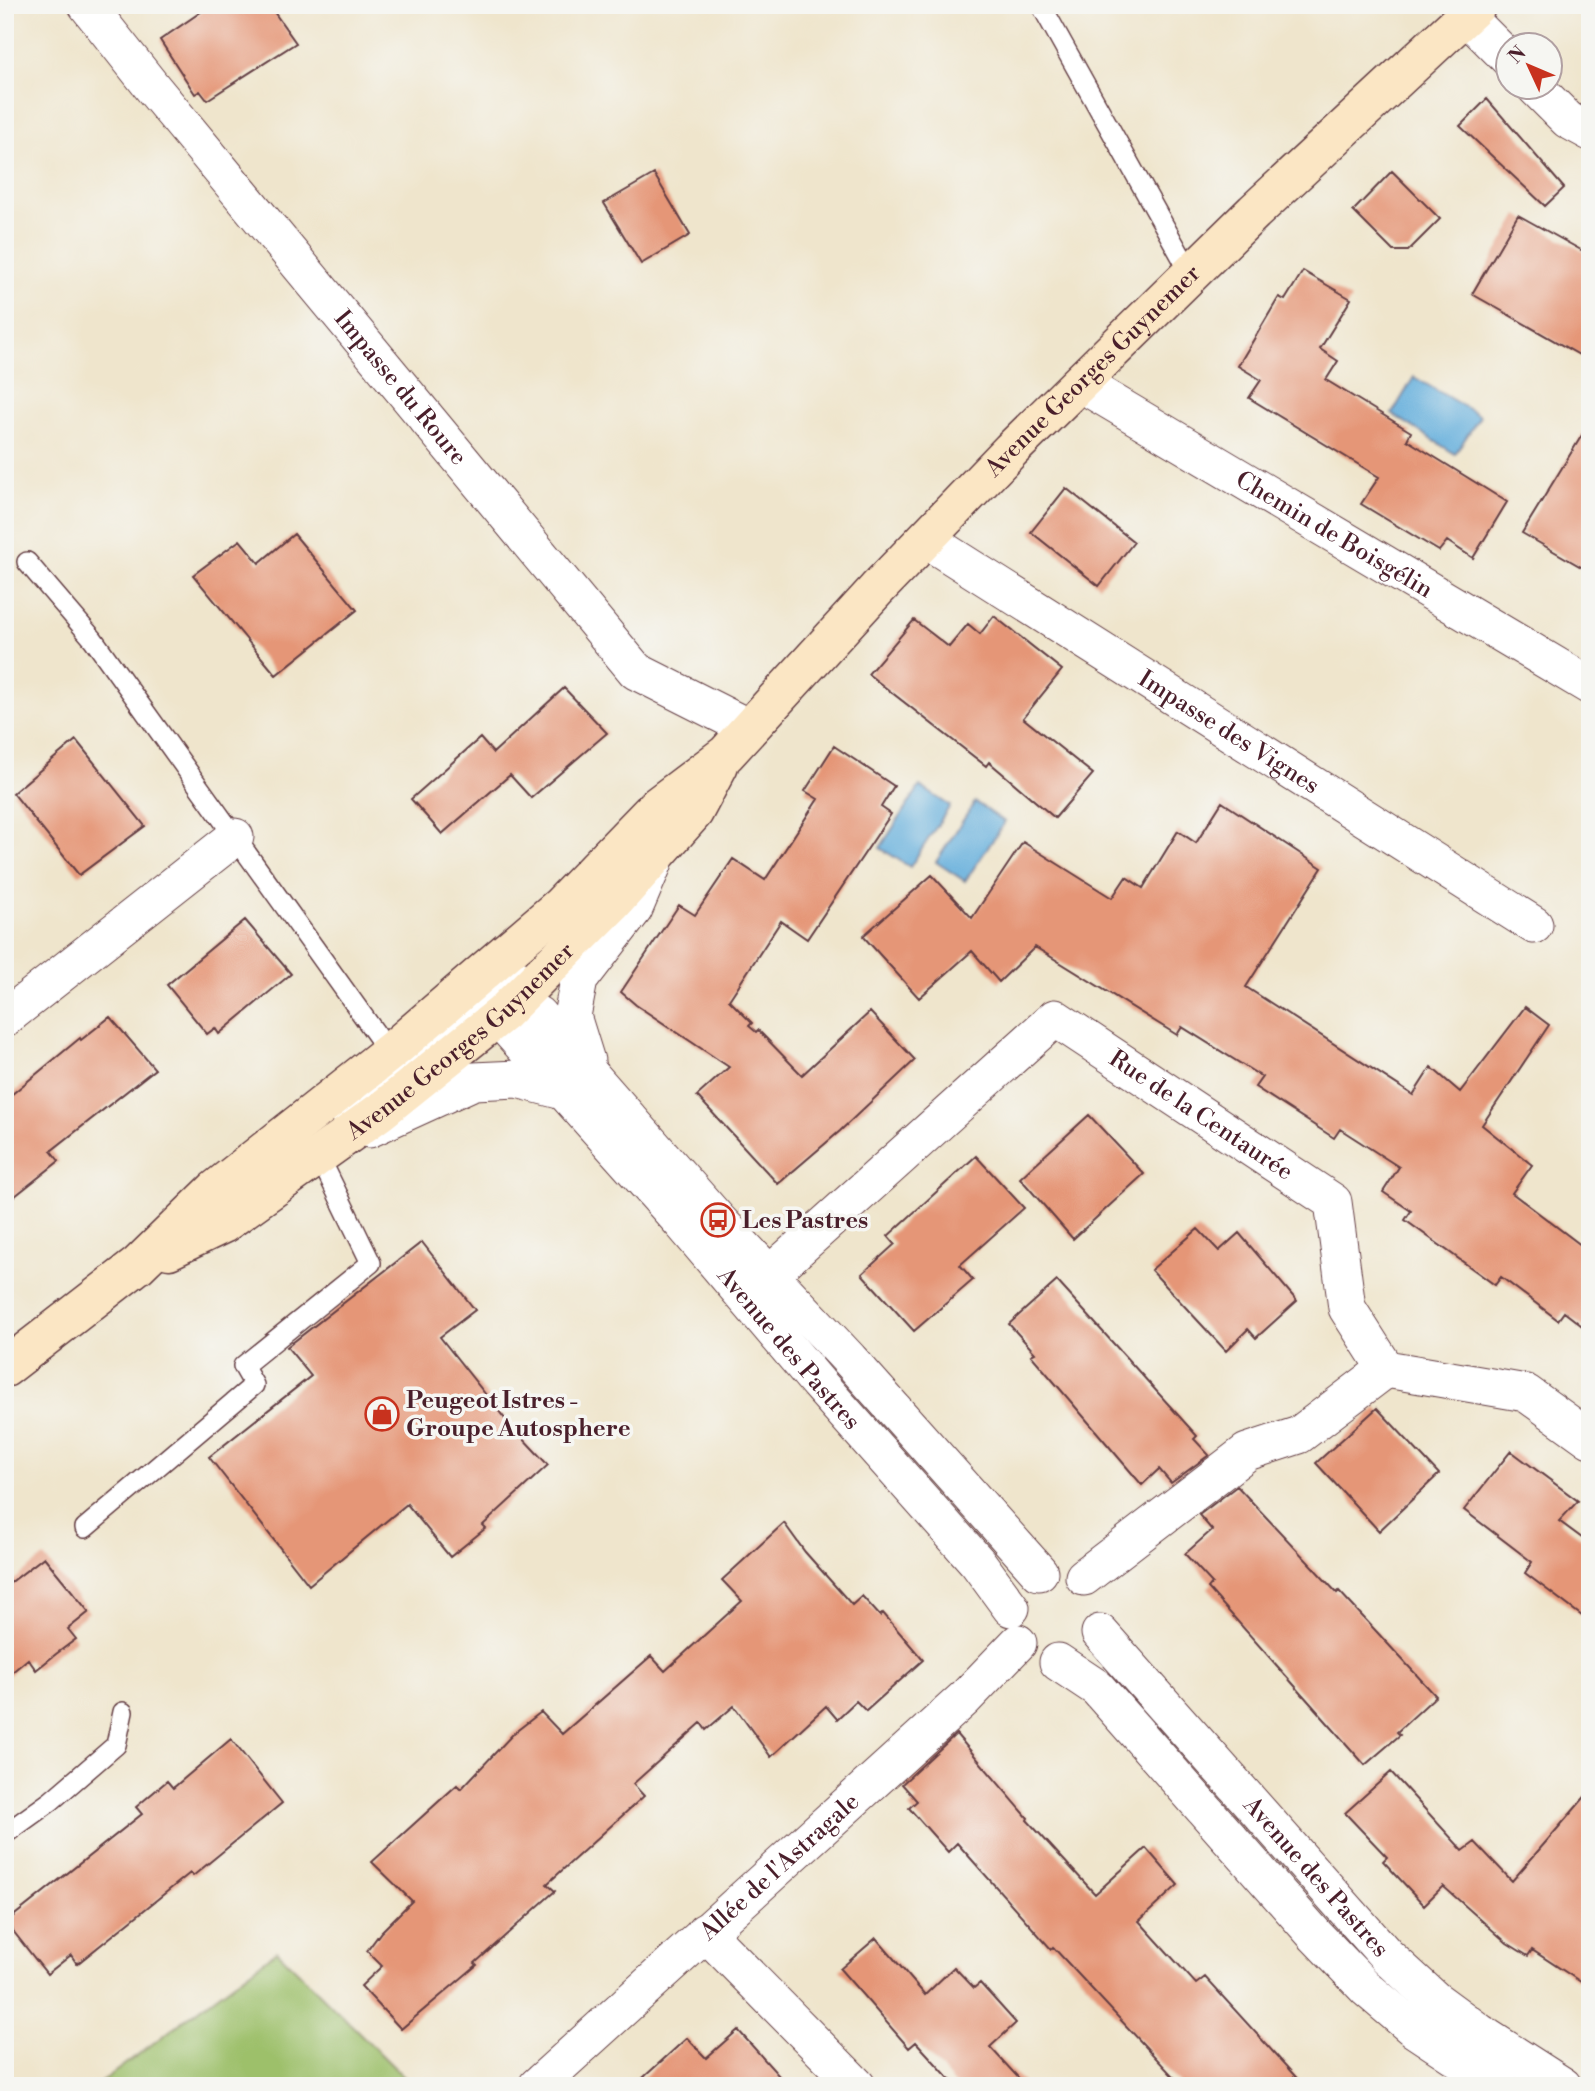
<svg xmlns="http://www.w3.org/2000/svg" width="1595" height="2091" viewBox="0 0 1595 2091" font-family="'Libre Bodoni',serif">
<rect width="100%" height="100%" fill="#f6f6f2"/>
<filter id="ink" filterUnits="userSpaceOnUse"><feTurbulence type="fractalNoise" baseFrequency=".0143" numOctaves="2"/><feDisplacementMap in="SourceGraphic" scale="14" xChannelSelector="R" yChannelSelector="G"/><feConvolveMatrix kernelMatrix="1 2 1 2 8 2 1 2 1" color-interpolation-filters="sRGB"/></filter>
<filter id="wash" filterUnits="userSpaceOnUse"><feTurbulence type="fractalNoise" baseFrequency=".00686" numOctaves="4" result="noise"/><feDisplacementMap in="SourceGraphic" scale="28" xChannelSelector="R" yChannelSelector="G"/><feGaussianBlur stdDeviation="1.57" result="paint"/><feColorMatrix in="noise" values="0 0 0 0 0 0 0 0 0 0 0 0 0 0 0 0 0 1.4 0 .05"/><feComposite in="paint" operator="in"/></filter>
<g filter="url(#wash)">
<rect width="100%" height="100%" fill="#efe5cc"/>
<!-- green -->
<path fill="#9dc06a" stroke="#74704a" stroke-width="2" d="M 277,1951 L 413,2086 L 96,2086 Z"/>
<!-- water -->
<path fill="#64aedc" stroke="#576684" stroke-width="2" d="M 1414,377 L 1480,416 L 1455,454 L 1392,414 Z
M 920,786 L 950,806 L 910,867 L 880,848 Z
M 975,802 L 1005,822 L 965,881 L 936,862 Z"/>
<g id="blocks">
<!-- building -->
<path fill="#e59677" d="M 211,5 L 269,5 L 296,43 L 207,100 L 200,91 L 195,94 L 160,40 Z
M 1487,99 L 1564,188 L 1545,206 L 1460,126 Z
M 1392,171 L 1440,219 L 1408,251 L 1393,251 L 1353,211 Z
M 654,174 L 690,235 L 641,264 L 604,203 Z
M 1518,215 L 1590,255 L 1590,361 L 1472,294 Z
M 1303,271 L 1351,299 L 1320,349 L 1338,361 L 1326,380 L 1411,432 L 1407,440 L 1507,502 L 1473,558 L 1447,541 L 1439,551 L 1361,504 L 1379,477 L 1249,398 L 1261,380 L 1238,366 L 1279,297 L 1285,300 Z
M 1590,422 L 1590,572 L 1522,533 Z
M 1066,488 L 1134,542 L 1099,586 L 1031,532 Z
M 294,534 L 357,610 L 276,675 L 193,575 L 240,540 L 259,563 Z
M 994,616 L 1062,670 L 1023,718 L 1093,774 L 1055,818 L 989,762 L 986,766 L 868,674 L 914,620 L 949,647 L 968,624 L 980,634 Z
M 564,688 L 607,733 L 531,798 L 510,775 L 442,834 L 411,799 L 480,738 L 493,753 Z
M 76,740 L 145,826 L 79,875 L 13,793 Z
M 834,746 L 894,786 L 881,807 L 891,814 L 807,939 L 781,921 L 729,1000 L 752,1023 L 749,1026 L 756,1032 L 758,1030 L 802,1075 L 870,1012 L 915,1060 L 840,1131 L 778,1184 L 697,1096 L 729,1067 L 636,1005 L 621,992 L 679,905 L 695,915 L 733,859 L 765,880 L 818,799 L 805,791 Z
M 1222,802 L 1322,868 L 1246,987 L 1413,1095 L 1431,1067 L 1460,1092 L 1525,1007 L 1549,1025 L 1482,1125 L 1532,1165 L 1512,1193 L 1590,1252 L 1590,1332 L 1564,1312 L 1558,1320 L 1501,1277 L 1495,1285 L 1405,1220 L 1411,1211 L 1383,1192 L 1399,1167 L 1340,1129 L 1334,1138 L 1255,1087 L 1262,1077 L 1182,1027 L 1177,1035 L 1035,947 L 999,982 L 972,951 L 919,998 L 863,936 L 932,875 L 972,918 L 1023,842 L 1112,898 L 1126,877 L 1143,888 L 1178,831 L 1196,843 Z
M 245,920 L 291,974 L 219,1034 L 215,1028 L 207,1034 L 167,985 Z
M 110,1017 L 155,1069 L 51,1151 L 59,1161 L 5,1204 L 5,1100 L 80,1038 L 81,1040 Z
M 1089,1115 L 1144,1174 L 1073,1239 L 1020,1178 Z
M 976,1156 L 1024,1208 L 960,1265 L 973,1280 L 914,1331 L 862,1274 L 895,1244 L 888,1236 Z
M 1198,1229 L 1219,1251 L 1239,1233 L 1297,1301 L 1256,1338 L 1248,1329 L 1226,1351 L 1151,1270 Z
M 422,1242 L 475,1310 L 440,1337 L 506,1420 L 548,1465 L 483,1525 L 486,1528 L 450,1557 L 407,1504 L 309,1585 L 209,1457 L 311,1376 L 287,1347 Z
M 1057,1281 L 1197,1436 L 1194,1439 L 1209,1455 L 1171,1483 L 1159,1469 L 1142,1485 L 1031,1355 L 1035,1353 L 1009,1324 Z
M 1377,1408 L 1439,1474 L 1379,1531 L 1316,1463 Z
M 1511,1451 L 1578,1501 L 1559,1521 L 1590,1544 L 1590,1622 L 1525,1573 L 1532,1562 L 1464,1510 Z
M 1237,1486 L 1337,1593 L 1339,1591 L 1436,1696 L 1397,1732 L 1400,1735 L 1365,1765 L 1208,1588 L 1212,1583 L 1185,1554 L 1212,1530 L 1199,1515 Z
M 784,1523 L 805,1552 L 852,1605 L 862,1596 L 880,1616 L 883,1613 L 923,1660 L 866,1711 L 856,1701 L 837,1719 L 826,1706 L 771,1757 L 734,1706 L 706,1730 L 701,1723 L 633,1784 L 644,1796 L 547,1884 L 555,1891 L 475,1963 L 477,1965 L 401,2029 L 361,1986 L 382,1966 L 367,1951 L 381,1932 L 412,1901 L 372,1862 L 457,1785 L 461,1789 L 514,1733 L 541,1712 L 562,1734 L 651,1656 L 665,1671 L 742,1601 L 722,1580 Z
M 44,1557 L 89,1612 L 68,1629 L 76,1639 L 56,1654 L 36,1670 L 28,1659 L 5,1678 L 5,1587 Z
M 956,1734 L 1028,1818 L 1027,1820 L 1095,1894 L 1146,1848 L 1178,1885 L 1139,1921 L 1196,1984 L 1205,1977 L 1304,2086 L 1182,2086 L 1053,1947 L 1051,1949 L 957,1843 L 948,1852 L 909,1808 L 917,1801 L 902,1784 Z
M 231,1739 L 282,1803 L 193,1876 L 190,1873 L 77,1964 L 71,1955 L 47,1974 L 6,1922 L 142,1814 L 136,1807 L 167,1781 L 173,1788 Z
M 1391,1772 L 1463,1851 L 1475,1842 L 1512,1881 L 1590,1791 L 1590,1988 L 1532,1950 L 1528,1956 L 1507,1943 L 1443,1886 L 1424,1905 L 1383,1861 L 1387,1857 L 1345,1813 Z
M 876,1938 L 925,1995 L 954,1967 L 974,1988 L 980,1983 L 1016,2023 L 990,2047 L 1026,2086 L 956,2086 L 916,2042 L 909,2048 L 840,1969 Z
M 738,2030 L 788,2086 L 634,2086 L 687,2038 L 706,2058 Z"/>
</g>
</g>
<g filter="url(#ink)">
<use href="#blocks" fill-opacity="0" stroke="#633d43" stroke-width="2"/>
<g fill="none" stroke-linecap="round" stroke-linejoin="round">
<defs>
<path id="lane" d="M 1041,5 L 1191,274
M 27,562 L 93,639 L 389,1052
M 85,1528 L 254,1385 L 243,1366 L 371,1263 L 319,1156
M 5,1834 L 51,1801 L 116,1745 L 123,1712"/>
<g id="street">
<path id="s1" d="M 87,5 L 152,87 L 636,671 L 749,728"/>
<path d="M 1466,16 L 1508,58"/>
<path d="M 1536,88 L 1568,120 L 1590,132"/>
<path id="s2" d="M 1080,383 L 1590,686"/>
<path id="s3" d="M 925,539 L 1534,925"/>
<path id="s4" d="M 493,990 L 510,1031 L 683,1224 L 818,1383 L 978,1563 L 1011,1608"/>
<path d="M 493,990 L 538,1015 L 718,1220 L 849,1359 L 1039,1572"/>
<path d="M 5,1018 L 235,837"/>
<path d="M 586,1061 L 572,1016 L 579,980 L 634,909 L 654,862"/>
<path d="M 342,1105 L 405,1069 L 511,974"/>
<path d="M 369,1129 L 474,1081 L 517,1079 L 563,1091"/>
<path id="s5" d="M 769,1275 L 1055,1018 L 1333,1202 L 1347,1308 L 1386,1369 L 1526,1393 L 1590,1439"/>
<path d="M 1084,1577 L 1247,1452 L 1299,1435 L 1386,1369"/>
<path id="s6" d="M 1100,1633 L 1387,1956 L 1434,1999 L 1479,2032 L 1563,2086"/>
<path d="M 1058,1662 L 1097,1688 L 1316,1936 L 1367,1989 L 1414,2029 L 1500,2086"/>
<path d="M 705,1932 L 857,2086"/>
<path id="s7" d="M 537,2086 L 965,1698 L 1018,1643"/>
</g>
<g id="secondary">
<path id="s8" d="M 169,1250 L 223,1224 L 381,1111 L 503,1013 L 612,904 L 694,812 L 719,765"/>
<path id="s9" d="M 5,1368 L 138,1265 L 215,1190 L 396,1047 L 560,906 L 657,806 L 726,754 L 877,589 L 1011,450 L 1254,212 L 1477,5"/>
</g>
</defs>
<!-- lane casing -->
<use href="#lane" stroke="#633d43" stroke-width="22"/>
<!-- street casing -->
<use href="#street" stroke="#633d43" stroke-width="39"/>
<!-- secondary casing -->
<use href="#secondary" stroke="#633d43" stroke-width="41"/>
<!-- lane -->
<use href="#lane" stroke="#fff" stroke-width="19"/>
<!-- street -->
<use href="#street" stroke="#fff" stroke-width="37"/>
<!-- secondary -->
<use href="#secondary" stroke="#fbe6c4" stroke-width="38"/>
</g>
</g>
<!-- icons -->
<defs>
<symbol id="bus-ring" viewBox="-11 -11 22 22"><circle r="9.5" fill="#f6f6f2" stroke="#c8321e" stroke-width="1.5"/><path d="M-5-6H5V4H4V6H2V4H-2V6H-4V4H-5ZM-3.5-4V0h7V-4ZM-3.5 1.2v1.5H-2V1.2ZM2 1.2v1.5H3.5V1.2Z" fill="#c8321e"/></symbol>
<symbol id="shop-ring" viewBox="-11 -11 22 22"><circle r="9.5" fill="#f6f6f2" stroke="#c8321e" stroke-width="1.5"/><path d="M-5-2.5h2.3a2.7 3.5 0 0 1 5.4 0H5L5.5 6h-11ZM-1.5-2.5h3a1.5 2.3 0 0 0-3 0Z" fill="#c8321e"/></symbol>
</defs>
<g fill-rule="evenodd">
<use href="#bus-ring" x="699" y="1201" width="38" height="38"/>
<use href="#shop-ring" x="363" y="1395" width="38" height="38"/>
</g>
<g text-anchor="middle" stroke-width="7" stroke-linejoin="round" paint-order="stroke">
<!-- street labels -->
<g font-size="24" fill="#4a1f2b" stroke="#f6f6f2">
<text dy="8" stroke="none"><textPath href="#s9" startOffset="1479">Avenue Georges Guynemer</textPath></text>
<text dy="8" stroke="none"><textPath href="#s1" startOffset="495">Impasse du Roure</textPath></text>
<text dy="8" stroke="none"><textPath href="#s2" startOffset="296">Chemin de Boisgélin</textPath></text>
<text dy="8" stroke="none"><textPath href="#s3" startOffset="360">Impasse des Vignes</textPath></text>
<text dy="8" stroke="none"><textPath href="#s8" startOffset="360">Avenue Georges Guynemer</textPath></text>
<text dy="8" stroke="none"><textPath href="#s5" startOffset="560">Rue de la Centaurée</textPath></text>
<text dy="8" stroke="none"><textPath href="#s4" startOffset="467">Avenue des Pastres</textPath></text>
<text dy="8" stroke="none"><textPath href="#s7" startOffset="327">Allée de l'Astragale</textPath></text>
<text dy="8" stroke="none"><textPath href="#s6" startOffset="326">Avenue des Pastres</textPath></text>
</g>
<!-- poi labels -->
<g font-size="24" font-weight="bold" fill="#4a1f2b" stroke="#f6f6f2" text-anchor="start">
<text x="742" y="1228">Les Pastres</text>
<text x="406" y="1408">Peugeot Istres -<tspan x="406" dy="28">Groupe Autosphere</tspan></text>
</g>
</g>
<!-- margin -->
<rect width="1595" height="2091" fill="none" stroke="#f6f6f2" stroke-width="28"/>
<!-- north arrow -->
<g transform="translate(1529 66) rotate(314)"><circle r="33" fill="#f6f6f2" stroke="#b1a0a2" stroke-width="2"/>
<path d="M0-5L12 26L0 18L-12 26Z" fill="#c8321e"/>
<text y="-10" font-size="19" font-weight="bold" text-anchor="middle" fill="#4a1f2b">N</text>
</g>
</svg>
